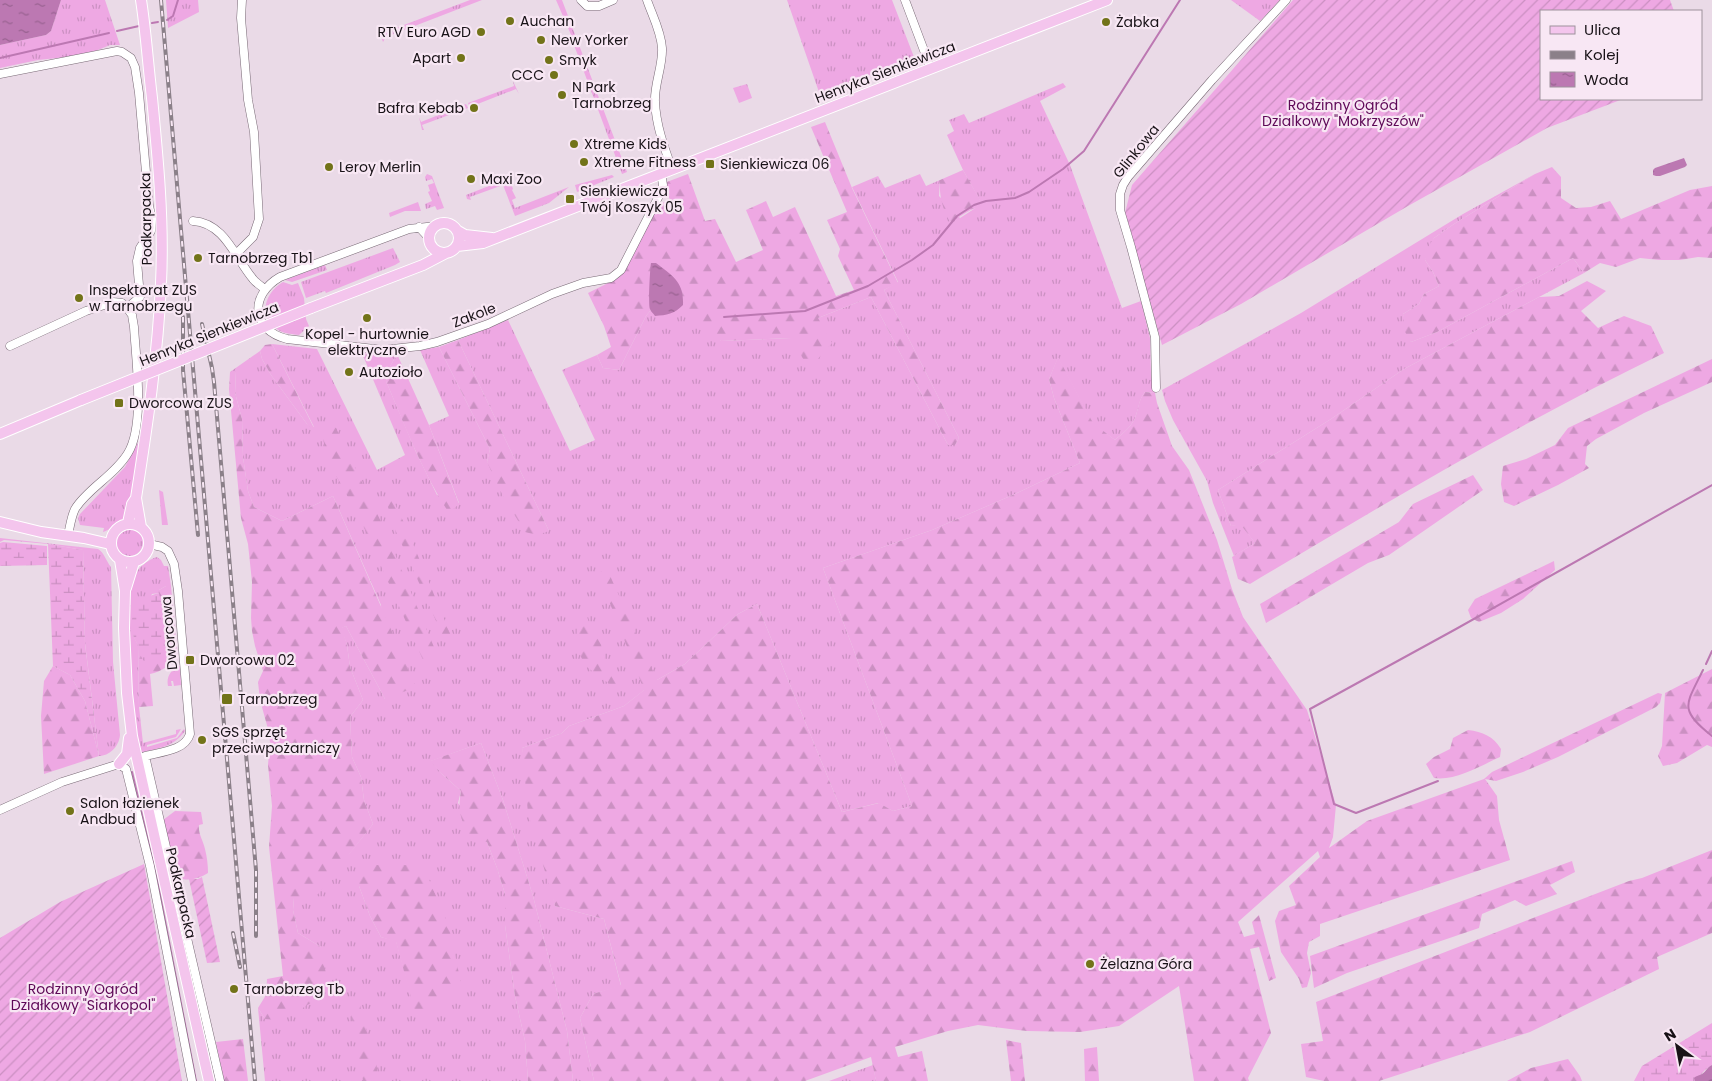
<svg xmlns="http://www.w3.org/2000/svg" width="1712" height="1081" viewBox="0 0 1712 1081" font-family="Poppins,sans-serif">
<defs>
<pattern id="grass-tufts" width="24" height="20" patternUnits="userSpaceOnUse" patternTransform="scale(1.25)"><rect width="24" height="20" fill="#eea8e3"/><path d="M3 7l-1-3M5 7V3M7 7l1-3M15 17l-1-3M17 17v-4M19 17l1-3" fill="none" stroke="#cb90c2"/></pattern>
<pattern id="forest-firs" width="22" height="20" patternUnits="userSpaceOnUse" patternTransform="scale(1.25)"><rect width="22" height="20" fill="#eea8e3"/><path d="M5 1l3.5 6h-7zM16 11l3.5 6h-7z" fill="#cb90c2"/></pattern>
<pattern id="wetland-marsh" width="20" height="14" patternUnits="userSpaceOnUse" patternTransform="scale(1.25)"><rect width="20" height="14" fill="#eea8e3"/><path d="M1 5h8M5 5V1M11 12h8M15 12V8" fill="none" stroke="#cb90c2"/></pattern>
<pattern id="park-crowns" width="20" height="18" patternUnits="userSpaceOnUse" patternTransform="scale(1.25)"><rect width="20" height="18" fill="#eea8e3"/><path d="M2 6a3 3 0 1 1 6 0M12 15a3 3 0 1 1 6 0" fill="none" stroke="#cb90c2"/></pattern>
<pattern id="garden-furrows" width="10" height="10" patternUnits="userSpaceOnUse" patternTransform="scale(1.25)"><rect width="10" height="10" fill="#eea8e3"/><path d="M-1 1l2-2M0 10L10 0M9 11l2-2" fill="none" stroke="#cb90c2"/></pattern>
<pattern id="water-ripples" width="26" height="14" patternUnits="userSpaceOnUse" patternTransform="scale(1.25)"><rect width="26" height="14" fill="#bc78b2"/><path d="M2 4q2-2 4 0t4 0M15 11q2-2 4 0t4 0" fill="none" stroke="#986190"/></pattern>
</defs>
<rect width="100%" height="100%" fill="#eadae7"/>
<!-- grass -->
<path fill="url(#grass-tufts)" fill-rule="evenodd" d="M 61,0 L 105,0 L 120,45 L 110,45 L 86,55 L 38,60 L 0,68 L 0,45 L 46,35 L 51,31 Z
M 166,0 L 198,0 L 199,12 L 168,28 Z
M 470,0 L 482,0 L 386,37 L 383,42 L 380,34 Z
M 556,0 L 562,0 L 627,172 L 622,174 L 574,45 L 575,44 Z
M 787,0 L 892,0 L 914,57 L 820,95 Z
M 1231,0 L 1280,0 L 1260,21 Z
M 513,81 L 519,94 L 516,89 L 470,107 L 468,103 L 514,86 Z
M 1063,83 L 1066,87 L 1040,101 L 1070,165 L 1122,308 L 1141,301 L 1150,338 L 1151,375 L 1155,393 L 1145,392 C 1139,399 1139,407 1136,415 C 1133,426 1123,433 1115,440 L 1093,424 L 1058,358 L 1049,379 L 1054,398 L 1080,463 L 1015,494 L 932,530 L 823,568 L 912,806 L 893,811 L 878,803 L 842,812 L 757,604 L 738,614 L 685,664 L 657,680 L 624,706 L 569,726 L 562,733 L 522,748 L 555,906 L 604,919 L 621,986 L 593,994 L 580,1018 L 594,1081 L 573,1081 L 567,1031 L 533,896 L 503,800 L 481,743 L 431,761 L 443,775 L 461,791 L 458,803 L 487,842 L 497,868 L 505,894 L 505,925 L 515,996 L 525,1041 L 528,1081 L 265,1081 L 258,1008 L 265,1019 L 321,947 L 298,933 L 293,910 L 294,898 L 349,854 L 373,824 L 364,800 L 361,777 L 352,757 L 350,717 L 363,700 L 350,667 L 347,645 L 341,628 L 346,626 L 385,699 L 381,605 L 333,496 L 282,521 L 254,507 L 248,491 L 243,457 L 242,419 L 235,393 L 236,372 L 230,372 L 260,351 L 262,359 L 271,375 L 307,424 L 314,427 L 272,344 L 317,349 L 377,470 L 405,455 L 361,351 L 397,354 L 387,372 L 386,381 L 416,452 L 437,495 L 459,503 L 429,425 L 449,416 L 420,350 L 439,347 L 490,449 L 487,462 L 549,531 L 458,340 L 508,320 L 570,451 L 595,440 L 562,370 L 597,355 L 603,368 L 619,370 L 646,316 L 658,301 L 670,297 L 721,341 L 791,338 L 818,318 L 871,297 L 948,445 L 955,445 L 959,438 L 884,290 L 898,282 L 852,187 L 878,176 L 885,188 L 920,174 L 926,186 L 940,180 L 939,196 L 960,218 L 977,207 L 983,206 L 963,170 L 947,135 L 954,131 L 949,120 L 964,114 L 969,123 ZM 389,865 L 423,865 L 417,1015 L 396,941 L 381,937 L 370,916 L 359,886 Z
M 466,104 L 468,108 L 422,125 L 424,130 L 422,130 L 419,117 L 421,122 Z
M 427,174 L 432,176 L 444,208 L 437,210 L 435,206 L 426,209 L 425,204 L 432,201 L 428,192 L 430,191 L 428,185 L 434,183 L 432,179 L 426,181 L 425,177 Z
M 1535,174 L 1454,224 L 1434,238 L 1425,260 L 1433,272 L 1439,286 L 1424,294 L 1419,304 L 1403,314 L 1411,342 L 1437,332 L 1573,258 L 1584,273 L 1404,369 L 1331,419 L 1218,490 L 1231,526 L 1241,524 L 1255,543 L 1234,556 L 1213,503 L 1207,481 L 1173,420 L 1165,401 L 1162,390 L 1301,313 L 1463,214 Z
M 612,175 L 614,177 L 577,192 L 575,185 Z
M 509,178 L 513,189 L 512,190 L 516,198 L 512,200 L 515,208 L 569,187 L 549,203 L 515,216 L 503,185 L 470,197 L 471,200 L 467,199 L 466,195 Z
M 418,202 L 421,211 L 405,211 L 390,217 L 389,213 Z
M 393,248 L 400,262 L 395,265 L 326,293 L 325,291 L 306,298 L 301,282 Z
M 325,265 L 327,270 L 292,282 L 285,280 Z
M 283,282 L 292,285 L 298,283 L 304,298 L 306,319 L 309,326 L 299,335 C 293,334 286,334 280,331 C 257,318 264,293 283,282 Z
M 139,441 C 138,456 132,510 124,519 C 120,523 108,531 103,532 L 104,528 L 80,525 L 78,518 L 80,514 L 125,467 Z
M 159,490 L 163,492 L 168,525 L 162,525 Z
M115 542a14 14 0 1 1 28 0a14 14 0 1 1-28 0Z
M 0,538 L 98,549 C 104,552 106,561 111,567 L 113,662 L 120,735 C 119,747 109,756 99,756 L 85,643 L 83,550 L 48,544 L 4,540 L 0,542 Z
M 157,557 L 161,560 L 164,566 L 168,566 L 171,586 L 166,586 L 159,590 L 159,593 L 152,594 L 133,635 L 138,645 L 139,707 L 143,743 L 176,734 L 176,730 L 181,729 L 176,737 L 147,745 L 147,747 L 177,738 L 184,729 L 185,731 C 174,747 158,748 140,753 L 133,718 L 128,659 L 130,576 L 135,576 C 136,569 149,559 157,557 Z
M 180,666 L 181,685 L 174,686 L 173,681 L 171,681 L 172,686 L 168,686 C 166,677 171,669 180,666 Z
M 873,1065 L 876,1081 L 829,1081 Z"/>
<!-- forest -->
<path fill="url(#forest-firs)" d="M 825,122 L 852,188 L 898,283 L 884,290 L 959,438 L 955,445 L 948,445 L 871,297 L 818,318 L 832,343 L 809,369 L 791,338 L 721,341 L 706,334 L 690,322 L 678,309 L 658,301 L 646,316 L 619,370 L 603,368 L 597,355 L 611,347 L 604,326 L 588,293 L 618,278 L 624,272 L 659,203 L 666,202 L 673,209 L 664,183 L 688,174 L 705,221 L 715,219 L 736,262 L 763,250 L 746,210 L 766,201 L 773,217 L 795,207 L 836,296 L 854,290 L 838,256 L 840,249 L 827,220 L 847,212 L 811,127 Z
M 1552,167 L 1561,177 L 1561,198 L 1576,208 L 1591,207 L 1610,201 L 1621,219 L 1690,190 L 1712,186 L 1712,258 L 1698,257 L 1680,260 L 1659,260 L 1640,258 L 1616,267 L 1600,263 L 1584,273 L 1573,258 L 1437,332 L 1411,342 L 1405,332 L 1403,314 L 1419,304 L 1424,294 L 1439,286 L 1433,272 L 1425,260 L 1426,250 L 1434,238 L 1454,224 L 1535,174 Z
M 963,170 L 984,207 C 972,206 961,217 950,222 C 942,207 939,196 940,180 Z
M 1587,281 L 1606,291 L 1581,311 L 1598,328 L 1624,316 L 1651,326 L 1664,353 C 1522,422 1385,503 1250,584 L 1238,579 L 1232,557 L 1255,543 L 1241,525 L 1231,526 L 1218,490 L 1331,419 L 1404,369 L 1539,297 L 1559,296 Z
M 458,340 L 549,531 L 537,535 L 525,532 L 503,496 L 487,462 L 490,449 L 439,347 Z
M 272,344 L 314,428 L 311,428 L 307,424 L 271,375 L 262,359 L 260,351 L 265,345 Z
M 397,354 L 429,425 L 459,504 L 449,513 C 422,472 405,426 386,381 L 387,372 Z
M 1058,357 L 1093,423 L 1115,440 C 1123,433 1133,426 1136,415 C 1139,406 1139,399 1145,392 L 1155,393 L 1157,403 L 1172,446 L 1189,470 L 1217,540 L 1232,589 L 1243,617 L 1307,710 L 1336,805 L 1333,837 L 1329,848 L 1367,821 L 1484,779 L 1492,772 L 1658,693 L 1662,694 L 1660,703 L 1656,707 L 1558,757 L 1523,772 L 1496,781 L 1485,779 L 1497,796 L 1499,820 L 1510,860 L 1320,924 L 1320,936 L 1309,942 L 1307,953 L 1311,973 L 1307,987 L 1302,988 L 1299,979 L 1281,952 L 1275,921 L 1279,911 L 1296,905 L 1289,886 L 1320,857 L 1318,851 L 1238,922 L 1244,937 L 1255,934 L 1252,922 L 1259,915 L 1276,978 L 1269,981 L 1259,947 L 1250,949 L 1271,1033 L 1248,1078 L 1249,1081 L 1194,1081 L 1179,986 L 1119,1026 L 1080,1032 L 1027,1031 L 978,1025 L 948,1031 L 895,1047 L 898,1057 L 922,1051 L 928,1081 L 876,1081 L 871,1057 L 805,1081 L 594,1081 L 580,1018 L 593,994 L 621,985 L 604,919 L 555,906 L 528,813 L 522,748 L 562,733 L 569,726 L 624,706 L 644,690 L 598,573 L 607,569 L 657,680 L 685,664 L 738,614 L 757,604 L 842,812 L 879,803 L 893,811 L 912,806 L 823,568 L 932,530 L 1015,494 L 1080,463 L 1054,398 L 1049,379 Z
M 1712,359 L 1712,382 L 1644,413 L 1596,439 L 1587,446 L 1585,464 L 1589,468 L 1558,485 L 1514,506 L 1504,502 L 1501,484 L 1503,466 L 1526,459 L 1555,445 L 1568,428 Z
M 236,371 L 235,393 L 242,419 L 243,457 L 248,491 L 254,507 L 282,521 L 333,496 L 416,687 L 385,699 L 346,626 L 342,628 L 347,645 L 350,667 L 363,700 L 350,717 L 352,757 L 361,777 L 364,800 L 373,824 L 318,894 L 303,902 L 294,898 L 293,910 L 298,933 L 321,947 L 326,974 L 320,997 L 298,1011 L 278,1020 L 265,1019 L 258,1008 L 266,995 L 267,979 L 283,976 L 269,847 L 272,806 L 268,765 L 270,742 L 268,729 L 260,700 L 258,682 L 263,671 L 255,646 L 252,631 L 251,618 L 252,582 L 248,544 L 241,518 L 229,389 L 230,372 Z
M 330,424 L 336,428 L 384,528 L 439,659 L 439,663 L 423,660 L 361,521 L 328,461 L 321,430 Z
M 1473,475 L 1483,490 L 1389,555 L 1368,563 L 1266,623 L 1260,604 L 1399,522 L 1413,504 Z
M 389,495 L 393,500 L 406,527 L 452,638 L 445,641 L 394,527 L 385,497 Z
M 1554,561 L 1555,570 L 1523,599 L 1501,613 L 1479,622 L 1471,618 L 1468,610 L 1475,599 Z
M 166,586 L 171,586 L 177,653 C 173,664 161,672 150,674 L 153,706 L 139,707 L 138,645 L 160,640 L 157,609 L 159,590 Z
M 578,613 L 587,617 L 590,625 L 601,644 L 605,660 L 617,685 L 612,686 C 604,679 591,672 585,664 C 575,650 576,628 578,613 Z
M 53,666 L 70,675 L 85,701 L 99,756 L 44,774 L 41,716 L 44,681 Z
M 1712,669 L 1712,747 L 1707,745 L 1677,763 L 1663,766 L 1658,756 L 1662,746 L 1665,693 Z
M 1468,730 C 1483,732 1493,736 1501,749 L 1500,757 C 1480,766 1456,781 1434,778 L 1426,764 L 1434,757 L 1450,749 L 1453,738 Z
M 481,743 L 503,800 L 533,896 L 567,1031 L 573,1081 L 528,1081 L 525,1041 L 515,996 L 505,925 L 505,894 L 497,868 L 487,842 L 473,840 C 461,822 457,812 461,791 L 443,775 L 430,761 Z
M 175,811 L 201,812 L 203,824 L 199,825 C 198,834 203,840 205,849 C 207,857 208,865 208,873 C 198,879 188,882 177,877 L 163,820 Z
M 1712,850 L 1712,933 L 1657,957 L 1659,969 L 1530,1032 L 1379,1081 L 1324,1081 L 1306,1077 L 1301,1044 L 1323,1041 L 1316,1002 L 1629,881 L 1642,878 Z
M 1572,861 L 1575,872 L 1550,885 L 1557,894 L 1526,906 L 1515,900 L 1482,914 L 1479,928 L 1347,973 L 1314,988 L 1310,956 Z
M 358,865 L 423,865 L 449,927 L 461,983 L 433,1008 L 416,1015 L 396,942 L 381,937 L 370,916 L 359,886 Z
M 360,1001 L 361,1010 L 376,1062 L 379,1081 L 363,1081 L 349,1002 Z
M 243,1039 L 248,1081 L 224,1081 L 216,1042 Z
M 1006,1040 L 1021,1043 L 1025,1081 L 1011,1081 Z
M 1097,1047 L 1099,1081 L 1085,1081 L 1084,1049 Z
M 1568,1059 L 1580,1076 L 1582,1081 L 1507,1081 L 1531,1068 Z"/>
<!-- wetland -->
<path fill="url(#wetland-marsh)" d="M 3,542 L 47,546 L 47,565 L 0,566 L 0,543 Z
M 48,544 L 83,550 L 85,644 L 99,756 L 85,701 L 70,675 L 53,666 Z
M 159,593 L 162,608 L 162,634 L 165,645 L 158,660 L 144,661 C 140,656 140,652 138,646 C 137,642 134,639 133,635 C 127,615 140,597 159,593 Z
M 1712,1023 L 1712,1065 L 1705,1070 L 1695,1081 L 1634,1081 L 1642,1066 Z"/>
<!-- park -->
<path fill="url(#park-crowns)" d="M 747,84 L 752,98 L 739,103 L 733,88 Z"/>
<!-- garden -->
<path fill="url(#garden-furrows)" d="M 1293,0 L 1670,0 L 1674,11 L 1541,11 L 1541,99 L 1623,99 L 1547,128 L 1408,206 L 1241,304 L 1162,345 L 1125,213 L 1132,185 Z
M 144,864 L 182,1081 L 0,1081 L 0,938 L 60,902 Z
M 202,877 L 220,962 L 207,963 L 189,879 L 198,879 Z"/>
<!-- water -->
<path fill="url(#water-ripples)" d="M 0,0 L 61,0 L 51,31 L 46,35 L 0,45 Z
M 1684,158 L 1687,165 L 1685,167 L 1660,176 L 1656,176 L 1653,175 L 1653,170 L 1655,168 Z
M 651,263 L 656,263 C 673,276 684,282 683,305 C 674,314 667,315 655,316 C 653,313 651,312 650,309 C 648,306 650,268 651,263 Z
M 1712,1065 L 1712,1081 L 1695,1081 L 1694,1078 C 1697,1075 1699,1076 1702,1074 C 1706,1072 1707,1067 1712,1065 Z"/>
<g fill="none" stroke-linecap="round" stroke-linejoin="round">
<!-- stream -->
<path stroke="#bc78b2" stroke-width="2" d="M 167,20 L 173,16 L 178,0
M 152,23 L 158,22
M 117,31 L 139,26
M 0,58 L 109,33
M 724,317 L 805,311 L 868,286 L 912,260 L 933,245 L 957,216 L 974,205 L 986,201 L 1015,198 L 1029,192 L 1063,169 L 1084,151 L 1180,0
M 1706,664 L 1712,651
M 1703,670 C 1686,705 1678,709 1712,736
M 132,772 L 157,879 L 196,1081
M 1438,781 L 1356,813 L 1334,804 L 1310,709 L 1456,629 L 1712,485"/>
<defs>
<path id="minor" d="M 581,0 L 587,6 L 599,6 L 613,0
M 647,0 C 652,15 661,31 662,48 C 663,66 654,84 655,102 C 656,125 664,147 672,169
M 905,0 L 931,69
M 0,74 L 117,51 L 122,52 L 131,58 L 135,67 L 139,93 L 149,206 L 152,219 L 151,231 L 140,248 L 137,261 L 140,297 L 127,308 L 132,315 L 134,327 C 136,360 145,425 128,453 C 115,475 87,489 75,509 C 71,517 70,527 68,535
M 193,221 C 225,223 235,258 253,279 C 256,283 261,286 265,289
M 436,226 L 409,229 L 280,277 C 249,295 251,330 287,339 L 383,350 L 420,346 L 437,342 L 488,324 L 552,294 L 583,283 L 611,278 L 621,270 L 662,190 L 663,185 L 661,173
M 419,227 L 429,238
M 236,254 L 253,237 L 259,219 L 254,132 L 248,100 L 241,18 L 242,0
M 10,346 L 86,311 L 113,302 L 122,303 L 127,308
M 1156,388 L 1155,337 L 1131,247 L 1120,210 L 1120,194 L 1123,185 L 1128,177 L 1212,80 L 1286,0
M 149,544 L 162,547 L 168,551 L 174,564 L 178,591 L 190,734 C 185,751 160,752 145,756 L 220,1081
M 0,810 L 62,782 L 119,764 L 126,769 L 150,866 L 192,1081"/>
<path id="major" d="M429 238a15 15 0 1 1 30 0a15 15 0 1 1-30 0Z
M 458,231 L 465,235 L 492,238
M 457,246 L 483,243 L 1107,0
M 311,308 L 423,265 L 446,253
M 0,434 L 81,400
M 136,498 L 141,527
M 0,522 L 41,532 L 84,538 L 110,544
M 128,523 L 132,504 L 136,498 C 147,427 158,355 161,283 C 164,221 158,159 152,98 C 148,65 146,32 141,0
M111 543a19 19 0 1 1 38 0a19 19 0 1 1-38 0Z
M 120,560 L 125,591 L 124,628 L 127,693 L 132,736 L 209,1081
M 126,588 L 134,562
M 119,764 L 127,754 L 129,738"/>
</defs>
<!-- minor casing -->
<use href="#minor" stroke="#796a76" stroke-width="9"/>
<!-- major casing -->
<use href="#major" stroke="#fff" stroke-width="12"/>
<!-- minor -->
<use href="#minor" stroke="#fff" stroke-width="8"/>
<!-- major -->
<use href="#major" stroke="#f4c5ed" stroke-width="10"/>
<defs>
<path id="rail" d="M 161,0 L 255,1081
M 183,317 L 183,370 L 198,535
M 202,324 L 212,368 L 214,382 L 256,870 L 256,936
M 233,933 L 240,967"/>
</defs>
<!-- rail casing -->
<use href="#rail" stroke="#8b8089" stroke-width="4"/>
<!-- rail -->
<use href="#rail" stroke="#f8e7f4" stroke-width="2" stroke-dasharray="5.5" stroke-linecap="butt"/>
<defs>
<path id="major-bridge" d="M 81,400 L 311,308"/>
</defs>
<!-- major-bridge casing -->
<use href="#major-bridge" stroke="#fff" stroke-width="12" stroke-linecap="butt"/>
<!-- major-bridge -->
<use href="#major-bridge" stroke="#f4c5ed" stroke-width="10"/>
</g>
<!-- markers -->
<g fill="#727319" stroke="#f8e7f4" stroke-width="2">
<circle cx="510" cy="21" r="5"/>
<circle cx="1106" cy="22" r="5"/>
<circle cx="481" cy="32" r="5"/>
<circle cx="541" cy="40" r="5"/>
<circle cx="461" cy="58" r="5"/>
<circle cx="549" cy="60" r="5"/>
<circle cx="554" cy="75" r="5"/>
<circle cx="562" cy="95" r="5"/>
<circle cx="474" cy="108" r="5"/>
<circle cx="574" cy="144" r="5"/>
<circle cx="584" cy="162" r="5"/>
<rect x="705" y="159" width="10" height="10" rx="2.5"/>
<circle cx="329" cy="167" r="5"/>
<circle cx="471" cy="179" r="5"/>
<rect x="565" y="194" width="10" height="10" rx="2.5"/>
<circle cx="198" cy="258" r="5"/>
<circle cx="79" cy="298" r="5"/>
<circle cx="367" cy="318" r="5"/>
<circle cx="349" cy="372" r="5"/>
<rect x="114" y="398" width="10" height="10" rx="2.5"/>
<rect x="185" y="655" width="10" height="10" rx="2.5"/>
<rect x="221" y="693" width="12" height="12" rx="2.5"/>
<circle cx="202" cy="740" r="5"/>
<circle cx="70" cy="811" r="5"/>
<circle cx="1090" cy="964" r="5"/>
<circle cx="234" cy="989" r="5"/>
</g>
<g text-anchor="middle" stroke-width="4.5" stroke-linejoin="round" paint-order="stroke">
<!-- poi labels -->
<g font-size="14" fill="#181217" stroke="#f8e7f4" text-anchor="start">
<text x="520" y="26">Auchan</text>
<text x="1116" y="27">Żabka</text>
<text x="471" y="37" text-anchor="end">RTV Euro AGD</text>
<text x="551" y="45">New Yorker</text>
<text x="451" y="63" text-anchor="end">Apart</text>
<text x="559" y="65">Smyk</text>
<text x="544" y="80" text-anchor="end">CCC</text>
<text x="572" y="92">N Park<tspan x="572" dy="16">Tarnobrzeg</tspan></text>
<text x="464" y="113" text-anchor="end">Bafra Kebab</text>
<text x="584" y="149">Xtreme Kids</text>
<text x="594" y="167">Xtreme Fitness</text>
<text x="720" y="169">Sienkiewicza 06</text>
<text x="339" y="172">Leroy Merlin</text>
<text x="481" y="184">Maxi Zoo</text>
<text x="580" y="196">Sienkiewicza<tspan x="580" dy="16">Twój Koszyk 05</tspan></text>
<text x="208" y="263">Tarnobrzeg Tb1</text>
<text x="89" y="295">Inspektorat ZUS<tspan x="89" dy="16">w Tarnobrzegu</tspan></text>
<text x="367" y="339" text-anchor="middle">Kopel - hurtownie<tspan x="367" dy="16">elektryczne</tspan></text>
<text x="359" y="377">Autozioło</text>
<text x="129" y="408">Dworcowa ZUS</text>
<text x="200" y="665">Dworcowa 02</text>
<text x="238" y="704">Tarnobrzeg</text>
<text x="212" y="737">SGS sprzęt<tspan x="212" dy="16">przeciwpożarniczy</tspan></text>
<text x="80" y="808">Salon łazienek<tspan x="80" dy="16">Andbud</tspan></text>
<text x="1100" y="969">Żelazna Góra</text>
<text x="244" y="994">Tarnobrzeg Tb</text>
</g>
<!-- street labels -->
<g font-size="14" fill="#181217" stroke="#f8e7f4">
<text transform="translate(885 72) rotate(-21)" y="5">Henryka Sienkiewicza</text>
<text transform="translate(1136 151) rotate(-51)" y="5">Glinkowa</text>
<text transform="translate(146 219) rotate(-91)" y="5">Podkarpacka</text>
<text transform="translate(474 315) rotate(-21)" y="5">Zakole</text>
<text transform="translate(209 334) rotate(-22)" y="5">Henryka Sienkiewicza</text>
<text transform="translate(169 633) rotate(-95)" y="5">Dworcowa</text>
<text transform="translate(181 893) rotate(77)" y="5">Podkarpacka</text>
</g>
<!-- park labels -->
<g font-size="14" fill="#5e0857" stroke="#f8e7f4">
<text x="1343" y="110">Rodzinny Ogród<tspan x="1343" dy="16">Dzialkowy "Mokrzyszów"</tspan></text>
<text x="83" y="994">Rodzinny Ogród<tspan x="83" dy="16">Działkowy "Siarkopol"</tspan></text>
</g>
</g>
<!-- legend -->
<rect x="1540" y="10" width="162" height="90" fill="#f8e7f4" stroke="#9e929c"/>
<rect x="1550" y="26" width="25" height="8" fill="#f4c5ed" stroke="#9e929c"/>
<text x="1584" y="35" font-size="15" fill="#181217">Ulica</text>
<rect x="1550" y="51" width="25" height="8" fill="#8b8089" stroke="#9e929c"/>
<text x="1584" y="60" font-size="15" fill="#181217">Kolej</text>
<rect x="1550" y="72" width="25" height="15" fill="url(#water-ripples)" stroke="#9e929c"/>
<text x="1584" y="85" font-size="15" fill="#181217">Woda</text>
<!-- north arrow -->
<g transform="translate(1677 1046) rotate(328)" stroke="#f8e7f4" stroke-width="4" paint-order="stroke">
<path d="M0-4L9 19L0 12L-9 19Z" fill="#181217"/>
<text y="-8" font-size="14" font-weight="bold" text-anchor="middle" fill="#181217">N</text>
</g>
</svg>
